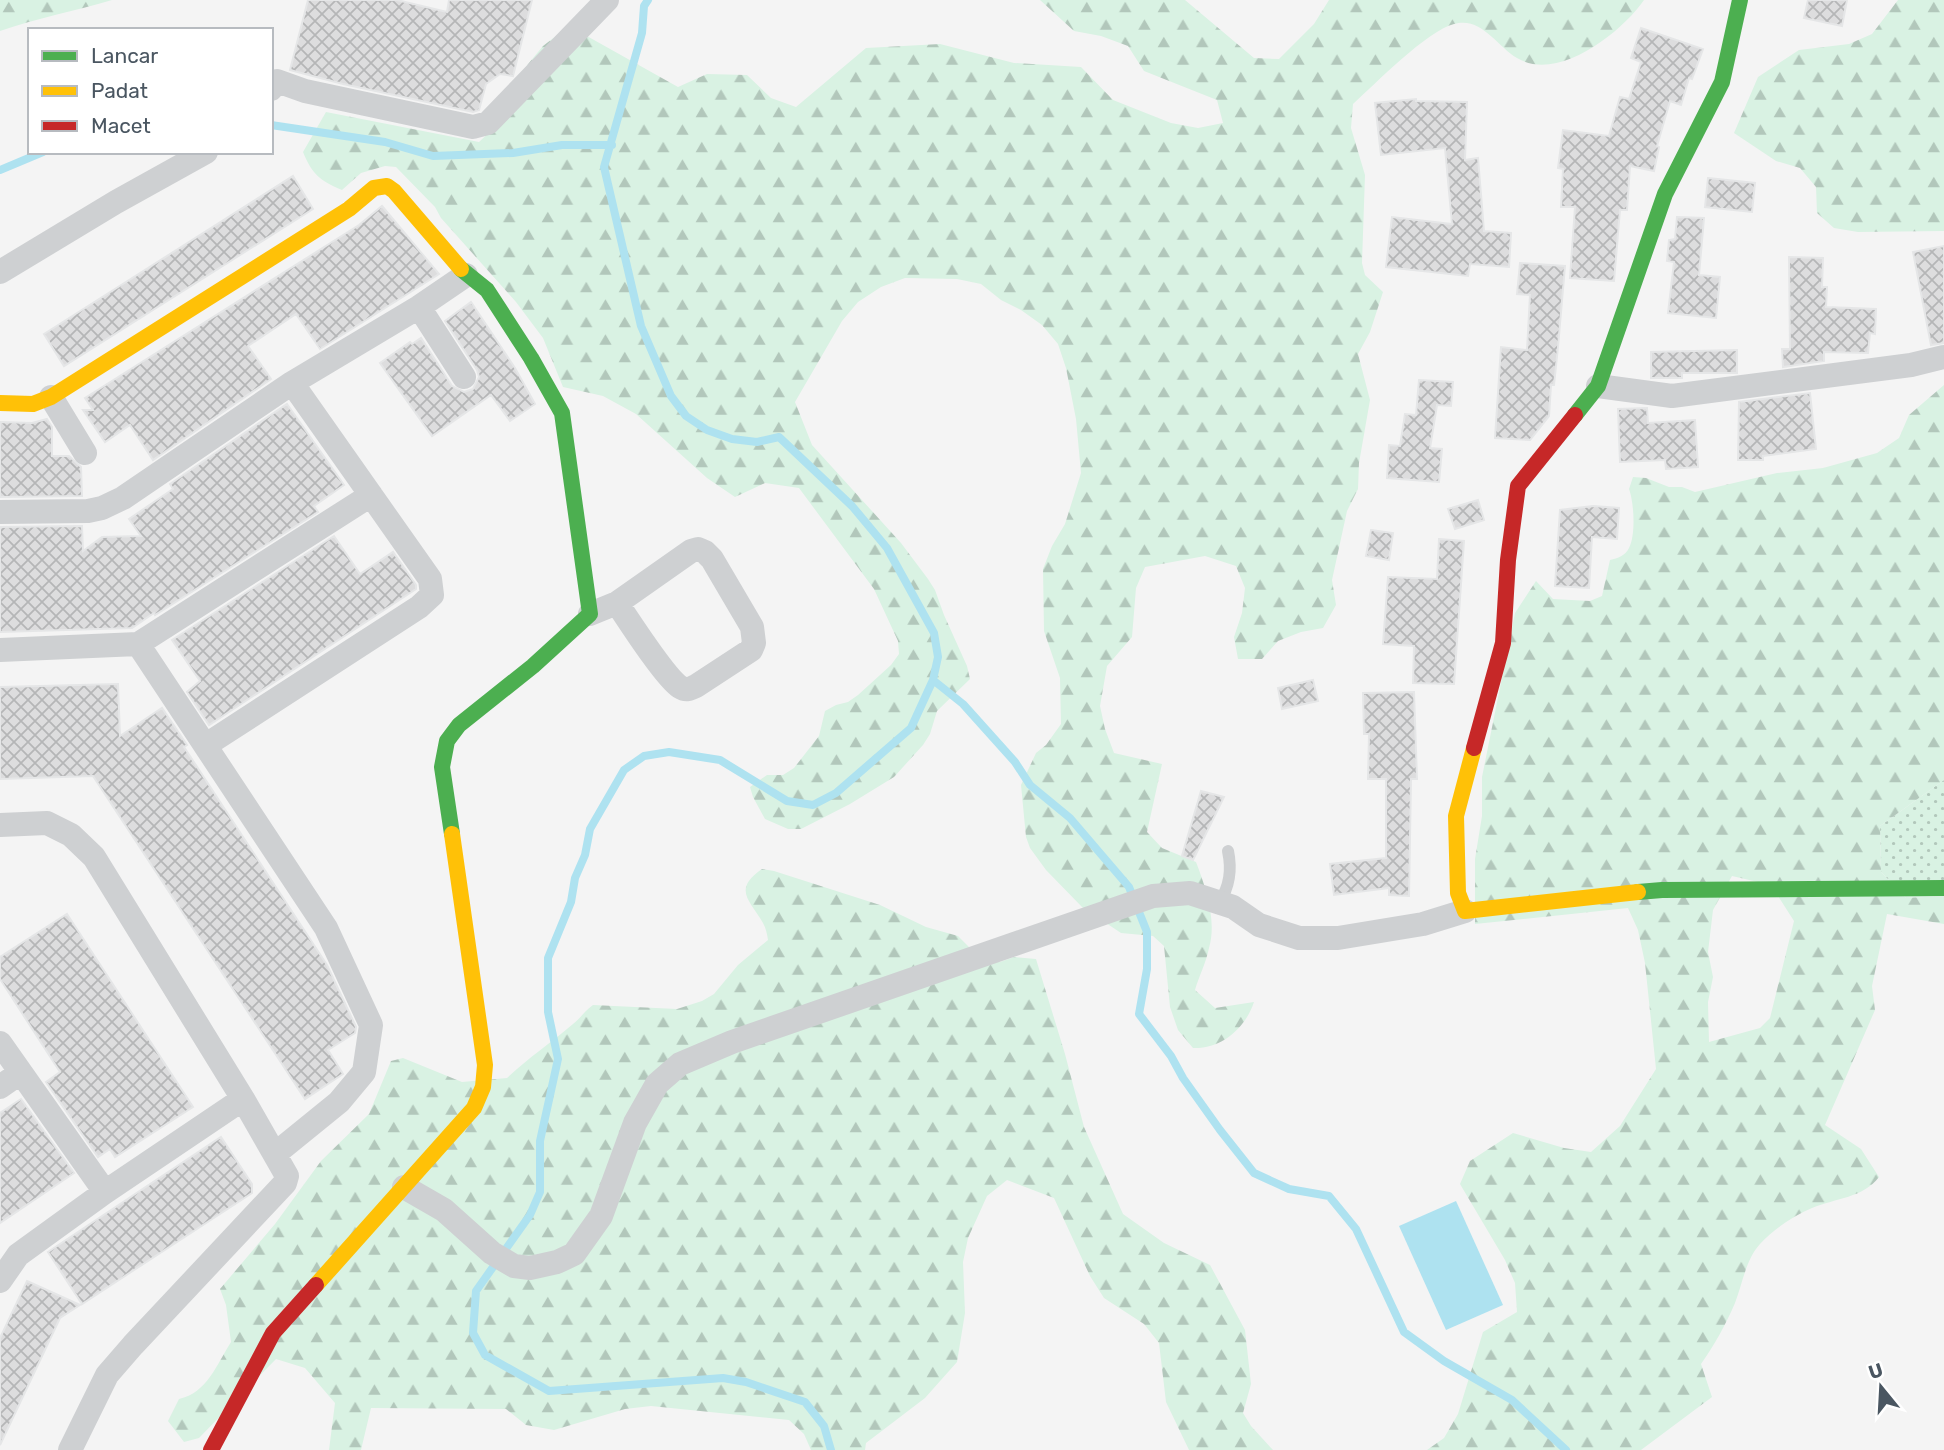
<svg xmlns="http://www.w3.org/2000/svg" width="1944" height="1450" viewBox="0 0 1944 1450" font-family="Rubik,sans-serif">
<defs>
<pattern id="green-dots" width="8" height="8" patternUnits="userSpaceOnUse" patternTransform="scale(1.75)"><rect width="8" height="8" fill="#d9f2e3"/><path d="M2 2h.1M6 6h.1" fill="none" stroke="#b2c7bb" stroke-width="1.8" stroke-linecap="round"/></pattern>
<pattern id="forest-firs" width="22" height="20" patternUnits="userSpaceOnUse" patternTransform="scale(1.75)"><rect width="22" height="20" fill="#d9f2e3"/><path d="M5 1l3.5 6h-7zM16 11l3.5 6h-7z" fill="#b2c7bb"/></pattern>
<pattern id="building-cross-hatch" width="8" height="8" patternUnits="userSpaceOnUse" patternTransform="scale(1.75)"><rect width="8" height="8" fill="#ddddde"/><path d="M0 0l8 8M0 8l8-8" fill="none" stroke="#b5b6b7"/></pattern>
</defs>
<rect width="100%" height="100%" fill="#f4f4f4"/>
<!-- green -->
<path fill="url(#green-dots)" d="M 1944,780 L 1944,896 L 1906,898 L 1881,872 L 1880,826 Z"/>
<!-- forest -->
<path fill="url(#forest-firs)" fill-rule="evenodd" d="M 0,0 L 112,0 C 75,11 37,18 0,31 Z
M 1040,0 L 1185,0 L 1254,58 L 1279,59 L 1314,24 L 1329,0 L 1644,0 C 1622,32 1558,83 1517,58 C 1497,46 1481,16 1454,24 C 1427,31 1376,83 1353,104 L 1351,128 L 1365,175 L 1362,263 L 1365,275 L 1383,292 L 1370,332 L 1358,354 L 1370,400 L 1359,463 L 1358,489 L 1347,511 L 1332,580 L 1336,605 L 1323,628 L 1301,632 L 1278,641 L 1262,659 L 1238,659 L 1234,637 L 1242,613 L 1245,588 L 1236,566 L 1205,556 L 1145,567 L 1136,588 L 1132,637 L 1107,666 L 1100,706 L 1105,729 L 1114,753 L 1162,764 L 1147,832 L 1162,848 L 1196,862 C 1206,888 1217,921 1209,948 C 1206,963 1199,976 1195,990 L 1215,1008 L 1254,1002 C 1245,1029 1221,1049 1193,1048 L 1178,1030 L 1170,1007 L 1164,946 L 1153,936 L 1121,933 L 1082,907 L 1046,870 L 1030,848 L 1026,837 L 1021,785 L 1036,753 L 1046,745 L 1061,724 L 1060,678 L 1044,631 L 1043,569 L 1052,546 L 1065,524 L 1081,473 L 1076,419 L 1066,368 L 1058,344 L 1042,325 L 1021,310 L 1001,300 L 981,284 L 957,279 L 905,278 L 881,287 L 858,302 L 842,321 L 795,402 L 812,445 L 901,543 L 928,579 L 935,590 L 944,615 L 967,666 L 970,679 L 937,711 L 930,734 L 923,745 L 894,777 L 850,804 L 801,829 L 788,829 L 765,819 L 753,797 L 750,787 L 767,775 L 783,775 L 794,768 L 819,736 L 825,711 L 836,705 L 848,702 L 858,695 L 891,665 L 899,654 L 898,641 L 874,589 L 799,488 L 765,483 L 735,497 L 707,478 L 636,414 L 603,396 L 563,387 L 543,338 L 516,302 L 441,218 L 435,207 L 396,167 L 385,166 L 361,173 L 342,190 C 319,180 312,174 303,152 L 326,112 L 479,142 L 495,127 L 501,97 L 543,46 L 569,26 L 678,87 L 707,74 L 747,75 L 771,98 L 796,107 L 866,48 L 940,44 L 1014,63 L 1081,67 L 1113,100 L 1171,123 L 1198,128 L 1223,123 L 1217,100 L 1144,71 L 1128,46 L 1101,36 L 1074,31 Z
M 1898,0 L 1944,0 L 1944,231 L 1858,232 L 1834,228 L 1817,213 L 1816,187 L 1800,168 L 1776,161 L 1734,133 L 1758,77 L 1799,50 L 1849,44 L 1872,34 Z
M 1944,385 L 1944,780 L 1880,826 L 1881,872 L 1906,898 L 1944,896 L 1944,924 L 1887,914 L 1872,986 L 1875,1010 L 1825,1125 L 1861,1149 L 1879,1177 C 1863,1198 1836,1198 1812,1208 C 1793,1216 1774,1229 1760,1244 C 1746,1259 1742,1285 1735,1303 C 1726,1324 1714,1346 1701,1364 L 1712,1397 L 1641,1450 L 1427,1450 L 1444,1438 L 1458,1414 L 1483,1332 L 1517,1312 L 1515,1283 L 1505,1260 L 1460,1184 L 1470,1161 L 1513,1133 L 1564,1148 L 1591,1152 L 1620,1126 L 1656,1069 L 1645,963 L 1638,930 L 1628,908 L 1475,924 L 1475,859 L 1482,816 L 1482,777 L 1515,613 L 1536,581 L 1553,599 L 1590,601 L 1602,596 L 1610,560 C 1618,558 1625,556 1629,548 C 1636,535 1634,502 1629,489 L 1633,477 L 1646,478 L 1669,487 L 1682,487 L 1695,492 L 1777,473 L 1823,468 L 1877,453 L 1899,438 L 1909,415 ZM 1732,876 L 1771,885 L 1794,921 L 1770,1018 L 1760,1028 L 1709,1042 L 1708,1002 L 1713,977 L 1708,952 L 1713,910 Z
M 762,869 L 774,871 L 880,905 L 926,927 L 958,936 L 970,948 L 1000,962 L 1014,957 L 1036,959 L 1065,1054 L 1084,1127 L 1123,1214 L 1164,1243 L 1210,1265 L 1245,1330 L 1251,1384 L 1243,1413 L 1251,1426 L 1273,1450 L 1189,1450 L 1166,1402 L 1159,1343 L 1144,1324 L 1104,1298 L 1090,1276 L 1054,1198 L 1007,1180 L 987,1196 L 968,1238 L 963,1262 L 965,1313 L 957,1362 L 925,1398 L 866,1443 L 865,1450 L 811,1450 L 804,1434 L 789,1420 L 651,1406 L 625,1409 L 554,1430 L 526,1425 L 506,1409 L 371,1408 L 361,1450 L 329,1450 L 335,1403 L 305,1368 L 276,1359 L 199,1438 L 184,1442 L 168,1421 L 179,1399 C 207,1393 217,1364 231,1342 L 226,1305 L 220,1289 L 275,1224 L 321,1161 L 369,1114 L 391,1061 L 403,1058 L 462,1082 L 507,1078 C 528,1058 551,1043 573,1024 C 581,1018 584,1011 593,1005 L 677,1009 L 702,1001 L 714,994 L 738,965 L 768,940 C 767,934 766,928 763,923 C 750,900 732,890 762,869 Z"/>
<!-- water -->
<path fill="#aee2f0" d="M 1456,1201 L 1503,1305 L 1446,1330 L 1399,1226 Z"/>
<g fill="none" stroke-linecap="round" stroke-linejoin="round">
<!-- stream -->
<path stroke="#aee2f0" stroke-width="8" d="M 648,0 L 644,6 L 642,33 L 604,167 L 641,326 L 671,396 L 686,416 L 707,430 L 732,439 L 757,442 L 779,437 L 852,506 L 887,548 L 934,633 L 938,657 L 933,680 L 911,728 L 836,793 L 813,805 L 787,801 L 720,760 L 669,752 L 644,756 L 624,770 L 590,829 L 585,855 L 575,878 L 571,902 L 548,958 L 548,1012 L 558,1059 L 540,1141 L 540,1192 L 530,1215 L 476,1291 L 473,1333 L 485,1355 L 549,1391 L 723,1378 L 746,1382 L 805,1402 L 824,1426 L 831,1450
M 271,125 L 385,142 L 433,156 L 513,153 L 562,145 L 612,145
M 0,170 L 43,152
M 933,680 L 963,704 L 1015,762 L 1030,785 L 1070,818 L 1129,887 L 1147,932 L 1147,969 L 1139,1014 L 1171,1056 L 1183,1078 L 1220,1130 L 1254,1173 L 1289,1189 L 1329,1196 L 1356,1229 L 1404,1332 L 1444,1361 L 1512,1400 L 1566,1450"/>
</g>
<!-- building -->
<path fill="url(#building-cross-hatch)" stroke="#e5e6e7" stroke-width="2" d="M 308,0 L 397,0 L 447,12 L 449,0 L 532,0 L 513,76 L 500,74 L 486,84 L 479,110 L 473,112 L 343,84 L 290,70 Z
M 1808,0 L 1847,0 L 1842,26 L 1804,18 Z
M 1641,28 L 1703,49 L 1692,79 L 1689,78 L 1681,105 L 1670,101 L 1657,146 L 1659,147 L 1654,171 L 1630,166 L 1627,210 L 1620,210 L 1614,281 L 1570,278 L 1575,207 L 1561,207 L 1563,169 L 1558,168 L 1563,130 L 1609,136 L 1620,97 L 1629,99 L 1641,62 L 1631,58 Z
M 1416,99 L 1416,101 L 1467,102 L 1465,160 L 1478,158 L 1484,231 L 1511,233 L 1509,267 L 1470,264 L 1468,276 L 1386,267 L 1392,217 L 1452,224 L 1445,148 L 1381,155 L 1375,103 Z
M 293,176 L 313,209 L 64,366 L 44,334 Z
M 1708,178 L 1755,183 L 1752,212 L 1705,207 Z
M 382,206 L 439,274 L 320,349 L 296,314 L 248,346 L 271,379 L 153,460 L 130,425 L 105,442 L 83,410 L 93,410 L 85,398 L 359,225 Z
M 1677,217 L 1704,218 L 1699,275 L 1720,277 L 1716,318 L 1668,313 L 1674,262 L 1667,261 L 1669,240 L 1675,239 Z
M 1944,246 L 1944,343 L 1931,345 L 1913,252 Z
M 1789,257 L 1823,258 L 1822,287 L 1827,287 L 1826,307 L 1876,309 L 1875,334 L 1870,333 L 1868,353 L 1824,352 L 1824,361 L 1783,367 L 1782,349 L 1790,349 Z
M 1520,263 L 1565,266 L 1558,347 L 1554,385 L 1551,385 L 1549,416 L 1530,440 L 1495,438 L 1501,347 L 1527,350 L 1530,295 L 1517,294 Z
M 471,302 L 515,368 L 535,404 L 510,421 L 491,395 L 432,436 L 380,363 L 410,342 L 412,344 L 421,338 L 452,386 L 464,392 L 473,389 L 479,377 L 477,370 L 445,321 Z
M 1737,350 L 1737,373 L 1682,373 L 1682,378 L 1651,378 L 1651,352 Z
M 1419,380 L 1453,382 L 1451,406 L 1437,405 L 1430,448 L 1442,449 L 1439,482 L 1387,478 L 1389,445 L 1400,446 L 1405,414 L 1416,415 Z
M 1810,393 L 1816,449 L 1763,456 L 1763,460 L 1738,460 L 1739,402 Z
M 287,404 L 344,485 L 314,506 L 318,512 L 155,615 L 154,613 L 132,628 L 0,632 L 0,527 L 82,526 L 83,551 L 102,537 L 141,536 L 129,519 L 173,489 L 170,484 Z
M 1647,408 L 1648,423 L 1695,420 L 1698,467 L 1666,469 L 1665,460 L 1620,462 L 1618,409 Z
M 47,419 L 52,427 L 52,456 L 69,456 L 81,467 L 82,496 L 0,497 L 0,422 L 32,423 Z
M 1478,500 L 1484,520 L 1455,529 L 1448,509 Z
M 1593,506 L 1619,508 L 1617,539 L 1592,537 L 1589,588 L 1555,586 L 1560,510 Z
M 1371,530 L 1393,533 L 1389,560 L 1366,556 Z
M 334,536 L 360,574 L 393,552 L 416,585 L 416,589 L 209,725 L 187,692 L 200,681 L 172,640 Z
M 1439,539 L 1464,541 L 1454,684 L 1413,683 L 1414,646 L 1383,644 L 1388,577 L 1437,579 Z
M 1313,680 L 1318,701 L 1282,709 L 1278,688 Z
M 118,684 L 120,736 L 162,708 L 187,745 L 184,747 L 327,965 L 356,1027 L 355,1033 L 328,1050 L 343,1074 L 305,1099 L 93,776 L 0,779 L 0,687 Z
M 1414,692 L 1417,779 L 1411,779 L 1409,896 L 1389,895 L 1389,888 L 1334,895 L 1330,864 L 1386,858 L 1386,779 L 1368,779 L 1369,734 L 1364,734 L 1363,693 Z
M 1201,791 L 1224,797 L 1193,860 L 1182,856 Z
M 67,914 L 193,1107 L 115,1157 L 110,1149 L 98,1157 L 46,1082 L 60,1072 L 0,979 L 0,957 Z
M 21,1099 L 74,1173 L 0,1223 L 0,1113 Z
M 221,1137 L 252,1184 L 252,1193 L 82,1304 L 48,1252 Z
M 27,1281 L 80,1305 L 60,1318 L 0,1445 L 0,1338 Z"/>
<g fill="none" stroke-linecap="round" stroke-linejoin="round">
<!-- lane -->
<path stroke="#ced0d2" stroke-width="12" d="M 1219,903 C 1230,886 1232,870 1228,851"/>
<!-- street -->
<path stroke="#ced0d2" stroke-width="24" d="M 271,89 L 277,81 L 305,91 L 473,127 L 488,123 L 607,0
M 0,272 L 116,202 L 206,152
M 419,307 L 464,377
M 1598,386 L 1672,396 L 1911,365 L 1944,357
M 51,397 L 85,453
M 0,512 L 88,511 L 102,508 L 123,498 L 292,383 L 419,307 L 466,275
M 590,614 L 617,603 C 629,621 665,677 680,687 C 686,691 690,689 696,686 L 751,650 L 754,643 L 752,627 L 712,559 L 705,552 L 698,549 L 691,551 L 617,603
M 138,644 L 371,495
M 0,650 L 138,644 L 326,928 L 371,1025 L 364,1072 L 339,1102 L 275,1154
M 206,745 L 419,607 L 432,595 L 430,579 L 292,383
M 0,825 L 47,823 L 71,835 L 94,857 L 243,1099 L 287,1176 L 285,1183 L 133,1345 L 107,1375 L 70,1450
M 0,1043 L 105,1192
M 0,1087 L 20,1073
M 404,1187 L 444,1210 L 492,1253 L 514,1266 L 530,1268 L 557,1262 L 574,1254 L 601,1216 L 635,1123 L 657,1084 L 680,1064 L 732,1042 L 1153,896 L 1190,893 L 1233,907 L 1259,925 L 1299,938 L 1338,938 L 1423,924 L 1465,911
M 0,1281 L 18,1255 L 105,1192 L 243,1099"/>
<!-- fast -->
<path stroke="#4caf50" stroke-width="16" d="M 1575,415 L 1598,386 L 1665,194 L 1722,82 L 1740,0
M 452,834 L 442,767 L 447,741 L 459,725 L 533,666 L 590,614 L 562,413 L 531,358 L 487,290 L 461,269
M 1638,892 L 1662,890 L 1944,888"/>
<!-- slow -->
<path stroke="#ffc107" stroke-width="16" d="M 0,403 L 33,404 L 51,397 L 349,209 L 374,188 L 387,186 L 394,191 L 461,269
M 1474,748 L 1456,816 L 1458,893 L 1465,911 L 1638,892
M 316,1285 L 474,1108 L 483,1087 L 485,1065 L 452,834"/>
<!-- jam -->
<path stroke="#c62828" stroke-width="16" d="M 1474,748 L 1503,643 L 1508,560 L 1518,486 L 1575,415
M 211,1450 L 273,1333 L 316,1285"/>
</g>
<!-- legend -->
<rect x="28" y="28" width="245" height="126" fill="#ffffff" stroke="#b7bbc0" stroke-width="2"/>
<rect x="42" y="51" width="35" height="10" fill="#4caf50" stroke="#b7bbc0" stroke-width="2"/>
<text x="91" y="63" font-size="21" fill="#4a5661">Lancar</text>
<rect x="42" y="86" width="35" height="10" fill="#ffc107" stroke="#b7bbc0" stroke-width="2"/>
<text x="91" y="98" font-size="21" fill="#4a5661">Padat</text>
<rect x="42" y="121" width="35" height="10" fill="#c62828" stroke="#b7bbc0" stroke-width="2"/>
<text x="91" y="133" font-size="21" fill="#4a5661">Macet</text>
<!-- north arrow -->
<g transform="translate(1881 1387) rotate(342)" stroke="#ffffff" stroke-width="5" paint-order="stroke">
<path d="M0-5L12 26L0 18L-12 26Z" fill="#4a5661"/>
<text y="-10" font-size="19" font-weight="bold" text-anchor="middle" fill="#4a5661">U</text>
</g>
</svg>
